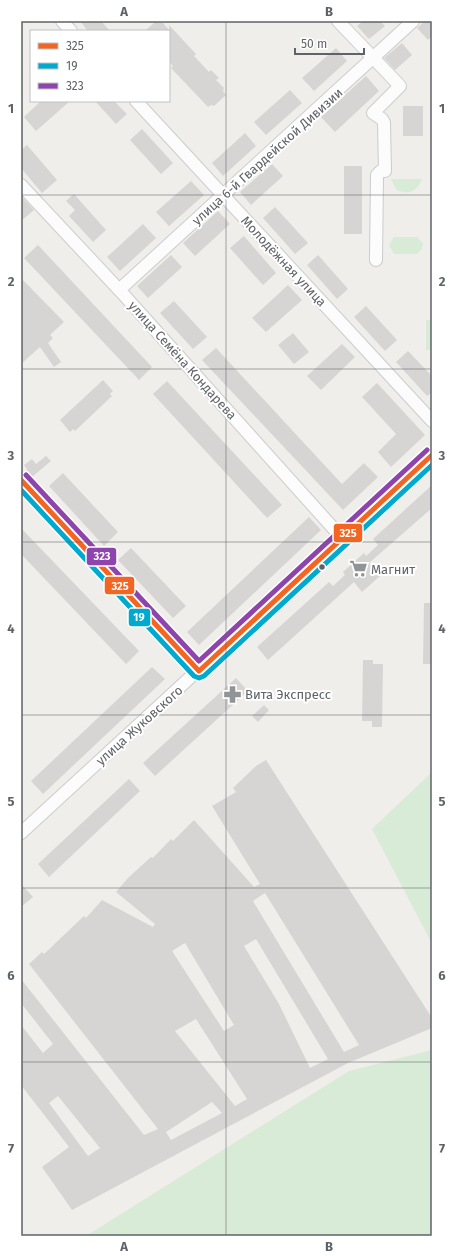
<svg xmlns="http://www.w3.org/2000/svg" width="453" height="1257" viewBox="0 0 453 1257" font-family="'Fira Sans',sans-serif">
<rect width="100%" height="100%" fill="#efeeea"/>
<!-- green -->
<path fill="#d8ebd6" d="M 391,179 L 422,179 C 418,191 407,196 396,189 Z
M 394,237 L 417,237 L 423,243 L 422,249 L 417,254 L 394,254 L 389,245 Z
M 426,320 L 432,320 L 432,350 L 426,350 Z
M 432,772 L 432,944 L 372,829 Z
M 432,1050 L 432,1236 L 86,1236 L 349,1071 Z"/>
<!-- building -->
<path fill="#d6d5d3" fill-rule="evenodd" d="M 80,21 L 101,21 L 110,31 L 88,31 Z
M 156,21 L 159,23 L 163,23 L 169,30 L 169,25 L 196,54 L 194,56 L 209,72 L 211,70 L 219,78 L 216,80 L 224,88 L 223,91 L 226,95 L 214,106 L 211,105 L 208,107 L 171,68 L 173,66 L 169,62 L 169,31 L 145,31 Z
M 363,21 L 380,21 L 385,26 L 369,39 L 357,26 Z
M 425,21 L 432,21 L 432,36 L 428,40 L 417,28 Z
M 402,43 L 412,55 L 395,70 L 384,58 Z
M 336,48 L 347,61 L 314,91 L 302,78 Z
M 366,76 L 379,91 L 335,132 L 321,117 Z
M 290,90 L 302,103 L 266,135 L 254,122 Z
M 41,101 L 70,101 L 36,131 L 24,117 Z
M 95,101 L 114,101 L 127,114 L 116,124 Z
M 403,106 L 423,106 L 423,136 L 403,136 Z
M 142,129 L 173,163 L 161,174 L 130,140 Z
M 245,133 L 256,146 L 223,176 L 212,163 Z
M 27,145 L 57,180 L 42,193 L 21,168 L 21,150 Z
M 272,164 L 283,176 L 251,205 L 240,192 Z
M 344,166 L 362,166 L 362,234 L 344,234 Z
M 191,181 L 204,195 L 169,226 L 156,212 Z
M 74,194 L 106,230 L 93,242 L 69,216 L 75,210 L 66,201 Z
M 21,196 L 34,210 L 21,221 Z
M 275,207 L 308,243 L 295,254 L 263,218 Z
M 218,211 L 230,224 L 195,256 L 183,243 Z
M 143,224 L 156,238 L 120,271 L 107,257 Z
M 244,236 L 276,273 L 263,285 L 230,248 Z
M 38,245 L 152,367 L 139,380 L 24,258 Z
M 171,255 L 182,267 L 148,298 L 137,286 Z
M 318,255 L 348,289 L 337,299 L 307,265 Z
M 21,278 L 64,322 L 50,335 L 53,338 L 48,343 L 61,362 L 54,367 L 40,347 L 21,364 Z
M 288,285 L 302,300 L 266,332 L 252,318 Z
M 174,301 L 207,337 L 193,349 L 160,313 Z
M 366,306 L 397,340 L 385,351 L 354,317 Z
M 293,333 L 309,352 L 294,364 L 278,345 Z
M 342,344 L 355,357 L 321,390 L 307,376 Z
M 216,348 L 342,484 L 364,463 L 378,477 L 343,510 L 202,360 Z
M 408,351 L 432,376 L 432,392 L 427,396 L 396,362 Z
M 103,380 L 113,391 L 110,394 L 112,396 L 75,431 L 73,429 L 70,432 L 60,420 Z
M 167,381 L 282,505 L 267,518 L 153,394 Z
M 377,383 L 425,435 L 391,467 L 378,452 L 396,434 L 362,397 Z
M 46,456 L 51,461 L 32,477 L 24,465 L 32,459 L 36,464 Z
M 63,473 L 118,532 L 104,546 L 49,486 Z
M 432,485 L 432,508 L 369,563 L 380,576 L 362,592 L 354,582 L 268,660 L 257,647 L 329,582 L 333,586 L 345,575 L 343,572 L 364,553 L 366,556 L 378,545 L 373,539 Z
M 309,517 L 321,530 L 199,645 L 187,632 Z
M 21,528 L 139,651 L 126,664 L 21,554 Z
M 131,548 L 186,606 L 173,618 L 118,560 Z
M 424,603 L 432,603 L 432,664 L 423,664 Z
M 363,660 L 373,660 L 373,664 L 383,664 L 382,727 L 372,727 L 372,721 L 362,721 Z
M 152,667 L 165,679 L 43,794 L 31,781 Z
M 236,678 L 248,691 L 155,776 L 143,763 Z
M 264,705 L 269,710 L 258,722 L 252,716 Z
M 266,760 L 432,1018 L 432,1028 L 348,1063 L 72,1210 L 42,1167 L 69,1147 L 21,1085 L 21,1025 L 43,1053 L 53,1044 L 21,1003 L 21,979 L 144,1135 L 158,1129 L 29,964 L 42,952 L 44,954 L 84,916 L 86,918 L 102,900 L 153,927 L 155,924 L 116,892 L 128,878 L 151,857 L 153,858 L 171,839 L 173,841 L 194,820 L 254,887 L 260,884 L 212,806 L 236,792 L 233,788 L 256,766 ZM 265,893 L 359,1045 L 344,1052 L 253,901 ZM 256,939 L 328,1059 L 310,1068 L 279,1004 L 244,946 ZM 185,943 L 234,1025 L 224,1031 L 172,951 ZM 196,1019 L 247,1099 L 235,1106 L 175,1031 ZM 58,1096 L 100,1148 L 88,1156 L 49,1103 ZM 212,1102 L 222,1113 L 171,1140 L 166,1132 Z
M 129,779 L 140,791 L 49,877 L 38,864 Z
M 21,884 L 33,897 L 21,907 Z"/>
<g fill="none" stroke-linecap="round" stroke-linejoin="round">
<defs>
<path id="minor" d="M 62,21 L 71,31
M 338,21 L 400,86 L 373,113 L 382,119 L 384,123 L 385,171 L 381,171 L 377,175 L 376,260
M 136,101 L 432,421
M 21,185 L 123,294 L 342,538
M 119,290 L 413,21
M 21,480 L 199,671
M 21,833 L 432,455"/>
</defs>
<!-- minor casing -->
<use href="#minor" stroke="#cbcccc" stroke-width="14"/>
<!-- minor -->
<use href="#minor" stroke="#fdfcfc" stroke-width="12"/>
<defs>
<path id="bus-1" d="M 21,480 L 199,671 L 432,455"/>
<path id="bus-2" d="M 21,490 L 194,676 L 199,678 L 204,676 L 432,465"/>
<path id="bus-3" d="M 26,475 L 199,661 L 427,450"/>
</defs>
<!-- bus-1 casing -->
<use href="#bus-1" stroke="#fff" stroke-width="8"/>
<!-- bus-2 casing -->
<use href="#bus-2" stroke="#fff" stroke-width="8"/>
<!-- bus-3 casing -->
<use href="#bus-3" stroke="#fff" stroke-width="8"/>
<!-- bus-1 -->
<use href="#bus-1" stroke="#f26522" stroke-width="5"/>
<!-- bus-2 -->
<use href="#bus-2" stroke="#00a9ce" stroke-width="5"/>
<!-- bus-3 -->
<use href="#bus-3" stroke="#8e44ad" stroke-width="5"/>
</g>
<!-- grid -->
<path fill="none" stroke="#5f6368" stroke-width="1" stroke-opacity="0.55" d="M 226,21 L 226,1236M 21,195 L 432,195M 21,369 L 432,369M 21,542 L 432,542M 21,715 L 432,715M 21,888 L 432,888M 21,1062 L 432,1062"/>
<!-- icons -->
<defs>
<symbol id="supermarket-bare" viewBox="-9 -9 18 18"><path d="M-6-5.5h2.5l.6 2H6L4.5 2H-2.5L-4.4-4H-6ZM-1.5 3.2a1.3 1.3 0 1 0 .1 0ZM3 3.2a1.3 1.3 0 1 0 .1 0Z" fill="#919496" stroke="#fff" stroke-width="2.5" paint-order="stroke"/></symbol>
<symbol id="pharmacy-bare" viewBox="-9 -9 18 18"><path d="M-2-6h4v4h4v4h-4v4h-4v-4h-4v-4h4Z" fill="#919496" stroke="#fff" stroke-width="2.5" paint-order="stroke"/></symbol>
</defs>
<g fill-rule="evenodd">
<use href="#supermarket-bare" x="346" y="556" width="25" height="25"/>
<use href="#pharmacy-bare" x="220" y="682" width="25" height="25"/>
</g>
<!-- markers -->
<circle fill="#5f6368" stroke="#fff" stroke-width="1.5" cx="322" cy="567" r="3.5"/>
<g text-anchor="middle" stroke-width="4" stroke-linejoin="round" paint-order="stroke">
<!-- street labels -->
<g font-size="13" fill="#5f6368" stroke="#fff">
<text transform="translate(267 156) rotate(-42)" y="5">улица 6-й Гвардейской Дивизии</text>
<text transform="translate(284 261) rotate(47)" y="5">Молодёжная улица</text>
<text transform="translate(183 360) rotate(48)" y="5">улица Семёна Кондарева</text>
<text transform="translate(139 725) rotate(-42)" y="5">улица Жуковского</text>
</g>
<!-- poi labels -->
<g font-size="13" fill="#5f6368" stroke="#fff" text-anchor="start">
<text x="371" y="574">Магнит</text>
<text x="245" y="699">Вита Экспресс</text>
</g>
</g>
<g stroke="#fff" stroke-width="1.5">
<rect x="333" y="523" width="30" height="20" rx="4" fill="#f26522"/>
<rect x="86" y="547" width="31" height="19" rx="4" fill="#8e44ad"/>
<rect x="104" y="576" width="31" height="19" rx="4" fill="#f26522"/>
<rect x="128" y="608" width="23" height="19" rx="4" fill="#00a9ce"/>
</g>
<g font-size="11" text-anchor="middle" font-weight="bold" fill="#fff">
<text x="348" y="537">325</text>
<text x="102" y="560">323</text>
<text x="120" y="590">325</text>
<text x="139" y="621">19</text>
</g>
<!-- border -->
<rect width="453" height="1257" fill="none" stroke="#ffffff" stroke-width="44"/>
<!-- legend -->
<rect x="30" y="30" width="140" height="72" fill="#ffffff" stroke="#bfc1c3"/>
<rect x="38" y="43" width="20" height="6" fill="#f26522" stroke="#bfc1c3"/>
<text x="66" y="50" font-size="12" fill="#5f6368">325</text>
<rect x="38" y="63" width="20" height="6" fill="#00a9ce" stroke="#bfc1c3"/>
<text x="66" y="70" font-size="12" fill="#5f6368">19</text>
<rect x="38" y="83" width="20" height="6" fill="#8e44ad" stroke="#bfc1c3"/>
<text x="66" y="90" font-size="12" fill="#5f6368">323</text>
<!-- scale -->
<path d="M295 48v6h69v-6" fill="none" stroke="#5f6368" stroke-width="2"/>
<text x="301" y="48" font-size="12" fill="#5f6368" stroke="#ffffff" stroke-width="3" paint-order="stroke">50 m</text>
<rect x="22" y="22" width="409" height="1213" fill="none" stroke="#5f6368" stroke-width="1.5"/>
<g font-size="13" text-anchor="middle" font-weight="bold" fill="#5f6368">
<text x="124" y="16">A</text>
<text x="329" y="16">B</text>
<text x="11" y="113">1</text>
<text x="442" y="113">1</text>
<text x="11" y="286">2</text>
<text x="442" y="286">2</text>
<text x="11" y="460">3</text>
<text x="442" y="460">3</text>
<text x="11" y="633">4</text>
<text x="442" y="633">4</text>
<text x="11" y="806">5</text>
<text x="442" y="806">5</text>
<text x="11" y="980">6</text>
<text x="442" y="980">6</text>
<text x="11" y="1153">7</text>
<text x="442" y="1153">7</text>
<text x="124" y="1251">A</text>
<text x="329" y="1251">B</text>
</g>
</svg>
